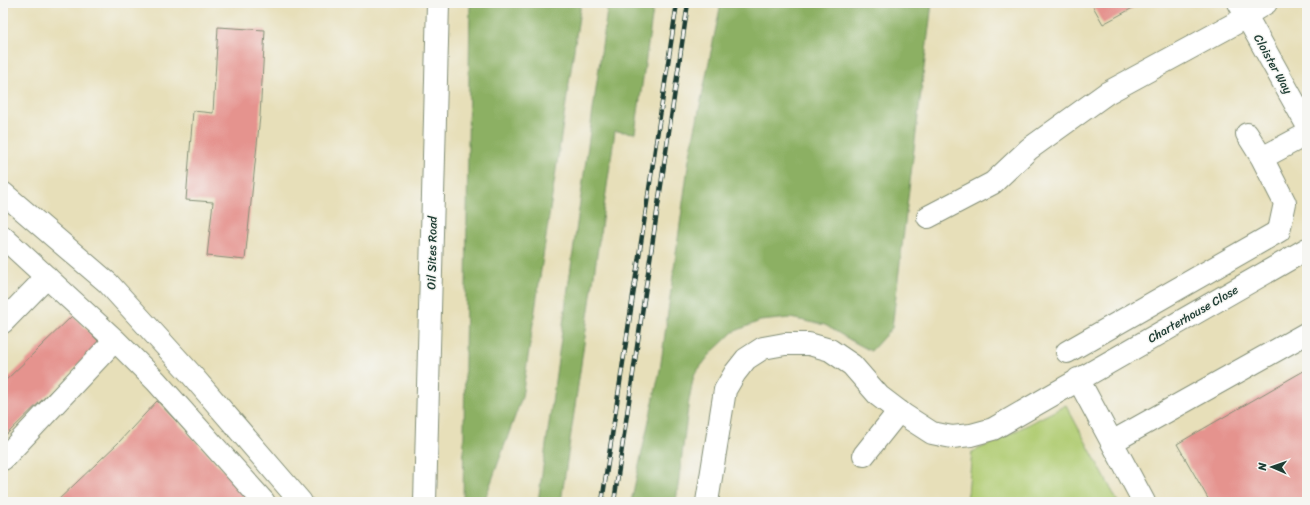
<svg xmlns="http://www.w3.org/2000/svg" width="1310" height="505" viewBox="0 0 1310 505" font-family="Sriracha,sans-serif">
<rect width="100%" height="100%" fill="#f6f6f2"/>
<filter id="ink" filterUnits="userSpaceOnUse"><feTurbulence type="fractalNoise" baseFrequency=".025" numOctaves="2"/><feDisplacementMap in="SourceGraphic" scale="8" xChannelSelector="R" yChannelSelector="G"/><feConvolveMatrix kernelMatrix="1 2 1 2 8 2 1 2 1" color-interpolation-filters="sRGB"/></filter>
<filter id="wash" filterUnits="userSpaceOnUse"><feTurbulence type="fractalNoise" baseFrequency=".012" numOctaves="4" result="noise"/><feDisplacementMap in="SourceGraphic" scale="16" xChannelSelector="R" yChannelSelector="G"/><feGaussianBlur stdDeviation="0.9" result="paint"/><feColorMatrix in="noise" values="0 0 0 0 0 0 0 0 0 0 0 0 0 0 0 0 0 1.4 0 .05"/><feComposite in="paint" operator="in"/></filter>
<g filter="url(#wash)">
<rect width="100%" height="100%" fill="#e7dfb9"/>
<!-- green -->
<path fill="#b0cc72" stroke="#688453" d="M 1066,405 L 1118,502 L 967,502 L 972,452 L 998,440 Z"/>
<!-- forest -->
<path fill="#8cb064" stroke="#56764c" d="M 470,3 L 581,3 L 522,397 L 484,502 L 463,502 Z
M 608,3 L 654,3 L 635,133 L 615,131 L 561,502 L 538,502 Z
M 721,3 L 932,3 L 892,328 L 871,351 L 852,341 L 825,325 L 790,318 L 760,321 L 733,332 L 712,352 L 694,375 L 689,400 L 676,502 L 631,502 L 660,370 L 689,159 Z"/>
<g id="blocks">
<!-- building -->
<path fill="#e5938e" d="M 1091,3 L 1142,3 L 1103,24 Z
M 218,27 L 265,30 L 260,116 L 245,260 L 207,256 L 213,202 L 186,200 L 193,111 L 213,113 Z
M 73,315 L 100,343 L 3,438 L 3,383 Z
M 1307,369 L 1307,502 L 1210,502 L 1177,444 Z
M 157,401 L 253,502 L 56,502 L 118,443 Z"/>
</g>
</g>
<g filter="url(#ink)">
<use href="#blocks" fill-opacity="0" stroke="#838e76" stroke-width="1"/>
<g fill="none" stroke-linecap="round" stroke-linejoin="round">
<defs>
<path id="minor" d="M 1239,3 L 1307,125
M 1246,15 L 1266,3
M 1247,134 L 1262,158
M 3,193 L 108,283 L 190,373 L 301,502
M 928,217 L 993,183 L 1029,149 L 1107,93 L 1247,17
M 3,237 L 115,340 L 156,381 L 264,502
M 3,322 L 47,277
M 1067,352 L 1279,231 L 1285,203 L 1262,158 L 1307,134
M 1078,379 L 1144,502
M 1112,442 L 1307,333
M 864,455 L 899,411
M 3,459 L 115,340
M 425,502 L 438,3
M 707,502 L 725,390 L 735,373 L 746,359 L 763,348 L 785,344 L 809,344 L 830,350 L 852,365 L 879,396 L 904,415 L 932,433 L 952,437 L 971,435 L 993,429 L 1307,249"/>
</defs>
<!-- minor casing -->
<use href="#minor" stroke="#838e76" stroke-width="24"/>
<!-- minor -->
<use href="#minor" stroke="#fff" stroke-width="22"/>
<defs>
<path id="rail" d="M 602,502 L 677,3
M 614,502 L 688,3"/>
</defs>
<!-- rail casing -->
<use href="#rail" stroke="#1f3d34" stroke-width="4.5"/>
<!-- rail -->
<use href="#rail" stroke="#f6f6f2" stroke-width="3" stroke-dasharray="9" stroke-linecap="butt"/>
</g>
</g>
<g text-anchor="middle" stroke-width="3" stroke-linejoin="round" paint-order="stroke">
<!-- street labels -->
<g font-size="12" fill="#1f3d34" stroke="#f6f6f2">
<text transform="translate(1273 64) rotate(61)" y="4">Cloister Way</text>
<text transform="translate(432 253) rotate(-89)" y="4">Oil Sites Road</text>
<text transform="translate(1193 314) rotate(-30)" y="4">Charterhouse Close</text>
</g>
</g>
<!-- margin -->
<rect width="1310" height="505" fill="none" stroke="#f6f6f2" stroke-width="16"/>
<!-- north arrow -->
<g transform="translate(1272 467) rotate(272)" stroke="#f6f6f2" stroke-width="3" paint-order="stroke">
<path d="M0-3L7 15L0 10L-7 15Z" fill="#1f3d34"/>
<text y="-6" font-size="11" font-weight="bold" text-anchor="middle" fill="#1f3d34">N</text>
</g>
</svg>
